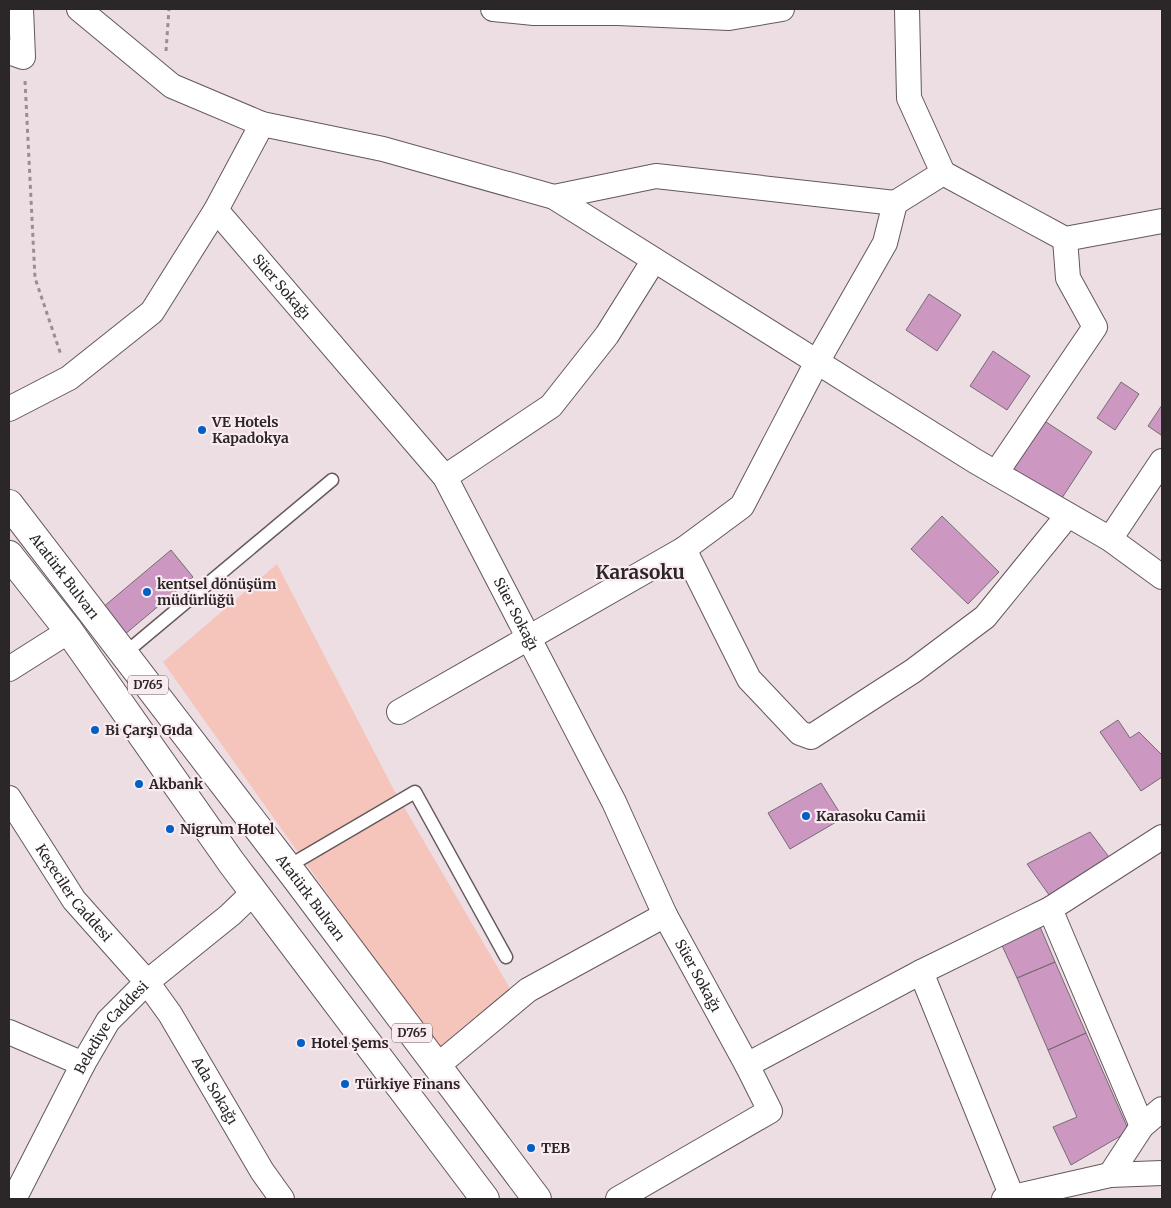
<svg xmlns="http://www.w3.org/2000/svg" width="1171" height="1208" viewBox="0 0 1171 1208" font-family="Merriweather,serif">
<rect width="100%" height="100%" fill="#ecdee3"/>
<!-- green -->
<path fill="#f5c5bb" d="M 277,564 L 394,790 L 515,997 L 442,1055 L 163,662 Z"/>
<!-- building -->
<path fill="#cc97c1" stroke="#766c73" d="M 929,294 L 961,315 L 937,351 L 906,330 Z
M 993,351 L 1030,376 L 1007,410 L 970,386 Z
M 1121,382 L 1139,394 L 1115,430 L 1097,418 Z
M 1162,405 L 1162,433 L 1161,435 L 1148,426 Z
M 1040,418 L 1092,452 L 1058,504 L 1006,469 Z
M 942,516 L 999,572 L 968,604 L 911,549 Z
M 171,550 L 193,577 L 124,635 L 102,608 Z
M 1118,720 L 1130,738 L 1139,732 L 1162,755 L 1162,777 L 1141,791 L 1100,732 Z
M 821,783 L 843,818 L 790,849 L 768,813 Z
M 1090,832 L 1109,857 L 1052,899 L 1027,864 Z
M 1038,922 L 1055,962 L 1017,978 L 999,939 Z
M 1055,962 L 1086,1033 L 1048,1050 L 1017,978 Z
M 1086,1033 L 1129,1131 L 1071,1165 L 1053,1127 L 1077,1117 L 1048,1050 Z"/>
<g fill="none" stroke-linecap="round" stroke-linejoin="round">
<defs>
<path id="lane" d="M 124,654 L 332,480
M 287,867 L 415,792 L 506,957"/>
<g id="street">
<path d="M 79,9 L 172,86 L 262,124 L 383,149 L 554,197 L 975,461 L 1110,539 L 1162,577"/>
<path d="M 493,9 L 534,13 L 618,13 L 729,18 L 782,9"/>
<path d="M 907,9 L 909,98 L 943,173 L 1065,239 L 1162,221"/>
<path d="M 9,52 L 23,57 L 21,9"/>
<path d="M 554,197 L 656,176 L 895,203 L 943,173"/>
<path id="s1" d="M 216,210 L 445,477 L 614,802 L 665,915 L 747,1065 L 770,1111 L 618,1199"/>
<path d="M 9,409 L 69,378 L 152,312 L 216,210 L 262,124"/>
<path d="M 996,473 L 1095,327 L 1068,278 L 1065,239"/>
<path d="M 445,477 L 551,406 L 607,335 L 654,260"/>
<path d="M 1110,539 L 1162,461"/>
<path d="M 684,549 L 749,679 L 800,733 L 811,737 L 913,671 L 985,617 L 1068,515"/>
<path d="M 9,669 L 69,631"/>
<path d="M 399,712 L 684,549 L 742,506 L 817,362 L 885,243 L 895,203"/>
<path id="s2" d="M 9,798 L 74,900 L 147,982 L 170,1014 L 262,1171 L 282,1199"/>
<path d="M 1050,909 L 1142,1126"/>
<path d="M 921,972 L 1013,1199"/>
<path d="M 9,1032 L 83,1064"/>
<path d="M 747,1065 L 921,972 L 1050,909 L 1162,837"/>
<path d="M 437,1066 L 528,990 L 665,915"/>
<path d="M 1110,1175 L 1142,1126 L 1162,1109"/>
<path id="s3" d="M 14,1199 L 83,1064 L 108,1021 L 147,982 L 230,915 L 253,893"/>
<path d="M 1004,1199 L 1110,1175 L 1162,1173"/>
</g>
<g id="primary">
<path id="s4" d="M 9,504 L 296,878 L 537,1199"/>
<path d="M 9,555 L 69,631 L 231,862 L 485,1199"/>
</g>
</defs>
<!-- lane casing -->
<use href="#lane" stroke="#64585c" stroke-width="15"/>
<!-- street casing -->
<use href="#street" stroke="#64585c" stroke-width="26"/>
<!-- primary casing -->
<use href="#primary" stroke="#64585c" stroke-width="30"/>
<!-- path -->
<path stroke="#998f93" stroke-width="3" stroke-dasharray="4 4" stroke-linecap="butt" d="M 166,51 L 169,9
M 25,81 L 35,278 L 61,355"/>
<!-- lane -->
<use href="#lane" stroke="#fff" stroke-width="12"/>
<!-- street -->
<use href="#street" stroke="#fff" stroke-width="24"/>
<!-- primary -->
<use href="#primary" stroke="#fff" stroke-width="28"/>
</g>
<!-- markers -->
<g fill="#015fc8" stroke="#faebf0" stroke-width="2">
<circle cx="202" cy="430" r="5"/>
<circle cx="147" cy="592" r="5"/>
<circle cx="95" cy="730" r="5"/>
<circle cx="139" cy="784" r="5"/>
<circle cx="806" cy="816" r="5"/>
<circle cx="170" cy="829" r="5"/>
<circle cx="301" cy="1043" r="5"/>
<circle cx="345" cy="1084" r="5"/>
<circle cx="531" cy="1148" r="5"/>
</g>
<g text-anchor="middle" stroke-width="4.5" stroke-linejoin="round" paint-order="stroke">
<!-- shield labels -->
<g fill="#faebf0" stroke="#696164" stroke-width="1">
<rect x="128" y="675.5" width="40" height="19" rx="4"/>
<rect x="392" y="1023.5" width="40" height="19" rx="4"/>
</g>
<g font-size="12" font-weight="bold" fill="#2b2628">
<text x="148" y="689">D765</text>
<text x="412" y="1037">D765</text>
</g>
<!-- street labels -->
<g font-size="14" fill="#2b2628" stroke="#faebf0">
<text dy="5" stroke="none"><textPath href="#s1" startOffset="101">Süer Sokağı</textPath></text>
<text dy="5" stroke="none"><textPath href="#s4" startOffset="91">Atatürk Bulvarı</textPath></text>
<text dy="5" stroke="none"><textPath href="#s1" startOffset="506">Süer Sokağı</textPath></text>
<text dy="5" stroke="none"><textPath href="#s2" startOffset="115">Keçeciler Caddesi</textPath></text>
<text dy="5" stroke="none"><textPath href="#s4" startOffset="496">Atatürk Bulvarı</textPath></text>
<text dy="5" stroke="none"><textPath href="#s1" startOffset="911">Süer Sokağı</textPath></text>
<text dy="5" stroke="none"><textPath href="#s3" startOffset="198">Belediye Caddesi</textPath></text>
<text dy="5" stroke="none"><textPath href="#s2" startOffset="359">Ada Sokağı</textPath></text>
</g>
<!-- poi labels -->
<g font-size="14" font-weight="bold" fill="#2b2628" stroke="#faebf0" text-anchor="start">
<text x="212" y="427">VE Hotels<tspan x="212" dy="16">Kapadokya</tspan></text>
<text x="157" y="589">kentsel dönüşüm<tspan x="157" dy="16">müdürlüğü</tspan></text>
<text x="105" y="735">Bi Çarşı Gıda</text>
<text x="149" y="789">Akbank</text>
<text x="816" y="821">Karasoku Camii</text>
<text x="180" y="834">Nigrum Hotel</text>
<text x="311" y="1048">Hotel Şems</text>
<text x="355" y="1089">Türkiye Finans</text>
<text x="541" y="1153">TEB</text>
</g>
<!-- district labels -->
<g font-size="19" font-weight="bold" fill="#2b2628" stroke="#faebf0">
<text x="640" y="579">Karasoku</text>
</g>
</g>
<!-- border -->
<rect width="1171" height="1208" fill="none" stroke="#2b2628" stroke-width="20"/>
</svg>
